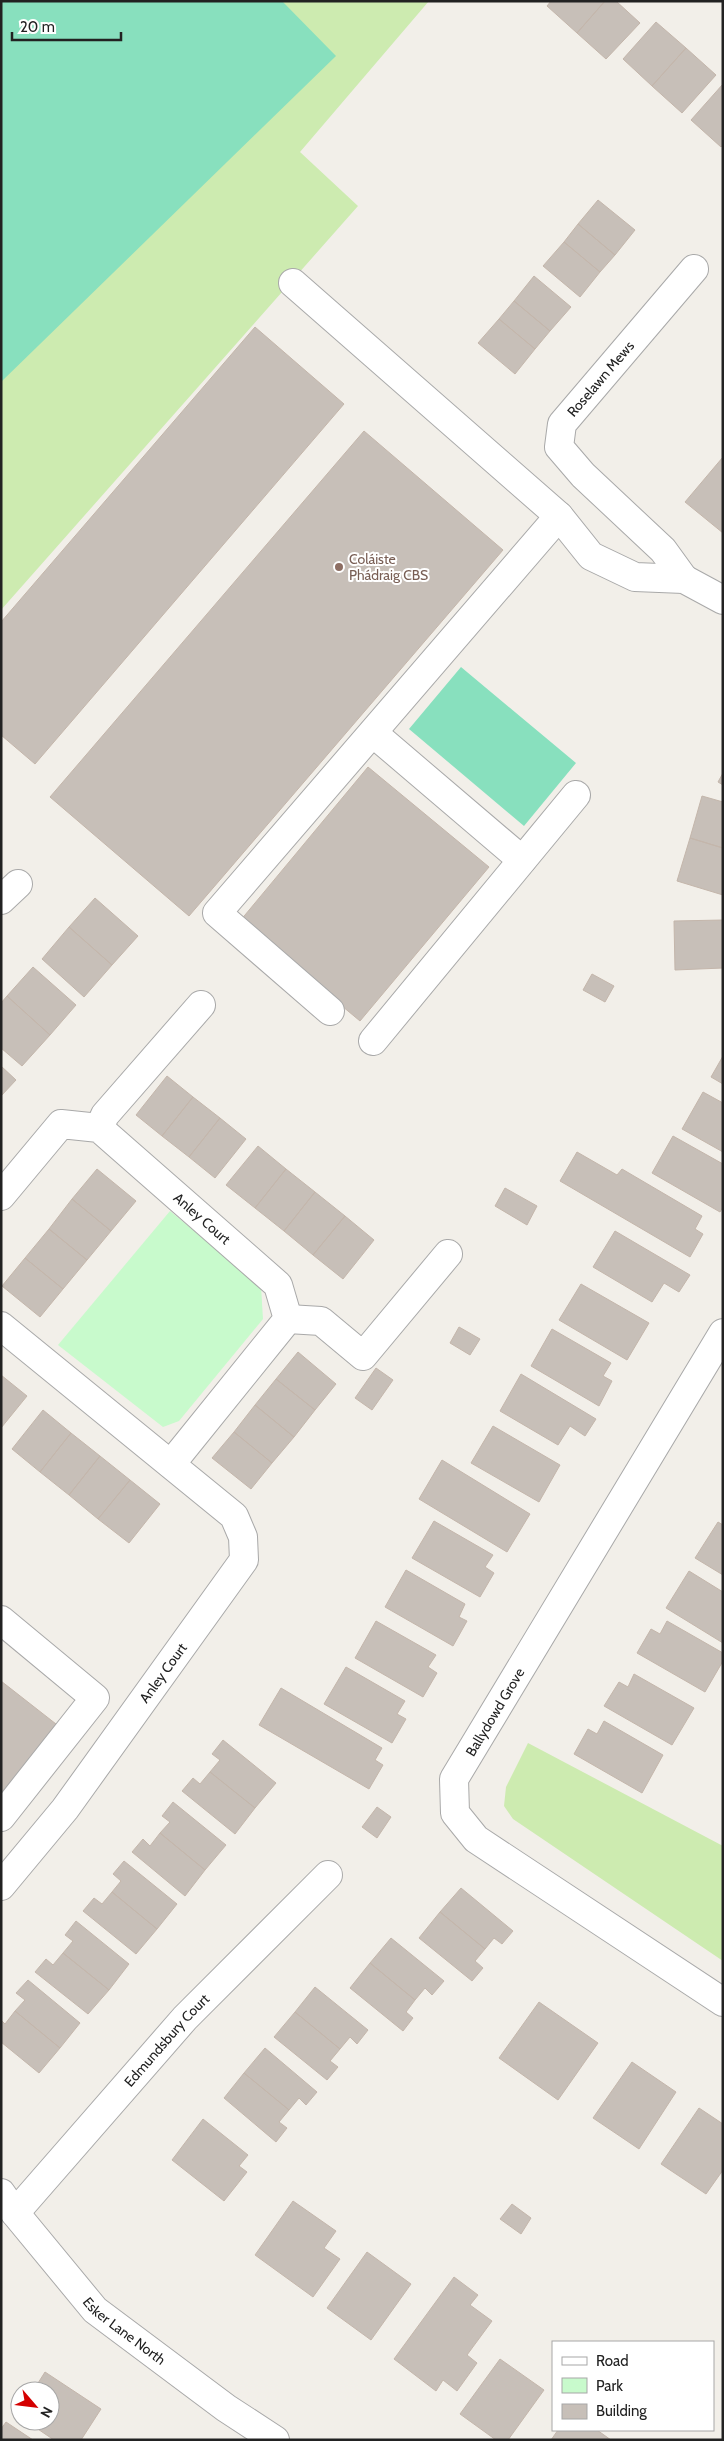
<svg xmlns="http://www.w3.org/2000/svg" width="724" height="2441" viewBox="0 0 724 2441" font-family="Cabin,sans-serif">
<rect width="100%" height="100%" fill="#f2efe9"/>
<!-- grass -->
<path fill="#cdebb0" d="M 1,1 L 429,1 L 300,152 L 358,206 L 1,610 Z
M 528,1743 L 723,1846 L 723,1961 L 513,1819 L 504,1806 L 506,1787 Z"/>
<!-- park -->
<path fill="#c8facc" d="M 170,1211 L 261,1286 L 263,1319 L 179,1421 L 163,1427 L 58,1345 Z"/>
<!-- pitch -->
<path fill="#88e0be" d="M 1,1 L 282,1 L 336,56 L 1,382 Z
M 461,667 L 576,763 L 524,826 L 409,729 Z"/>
<!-- building -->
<path fill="#c7bfb8" stroke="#c4b6ab" d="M 551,1 L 605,1 L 577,33 L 547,6 Z
M 605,1 L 616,1 L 640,23 L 606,59 L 577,33 Z
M 656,22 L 686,48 L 652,86 L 623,59 Z
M 686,48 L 716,75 L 682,113 L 652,86 Z
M 723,84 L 723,145 L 721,147 L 691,120 Z
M 598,200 L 635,230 L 615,255 L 578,224 Z
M 578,224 L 615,255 L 600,272 L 564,242 Z
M 564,242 L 600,272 L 580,297 L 543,266 Z
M 534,276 L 571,307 L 550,331 L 514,301 Z
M 514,301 L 550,331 L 535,349 L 499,319 Z
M 499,319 L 535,349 L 515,374 L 478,343 Z
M 255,327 L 344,404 L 35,764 L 1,735 L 1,622 Z
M 364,431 L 503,550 L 189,916 L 50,797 Z
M 723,457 L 723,533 L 685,502 Z
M 368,767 L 489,867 L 360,1021 L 240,921 Z
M 723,773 L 723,785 L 718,782 Z
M 702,796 L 723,802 L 723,848 L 690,838 Z
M 690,838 L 723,848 L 723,895 L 677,881 Z
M 95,898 L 138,936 L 112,965 L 69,927 Z
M 723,920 L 723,968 L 675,970 L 674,921 Z
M 69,927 L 112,965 L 84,997 L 42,959 Z
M 33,967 L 76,1005 L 50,1035 L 7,996 Z
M 592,974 L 614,986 L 605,1002 L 583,990 Z
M 7,996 L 50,1035 L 22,1066 L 1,1048 L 1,1003 Z
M 723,1056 L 723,1084 L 711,1077 Z
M 1,1066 L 16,1080 L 1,1096 Z
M 167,1076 L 193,1097 L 162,1136 L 136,1115 Z
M 703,1092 L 723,1103 L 723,1152 L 682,1129 Z
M 193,1097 L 220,1118 L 189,1157 L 162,1136 Z
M 220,1118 L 246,1139 L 215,1178 L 189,1157 Z
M 673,1136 L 723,1164 L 723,1207 L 720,1212 L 652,1173 Z
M 258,1146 L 286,1169 L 255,1208 L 226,1185 Z
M 577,1152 L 617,1175 L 622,1169 L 702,1216 L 695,1229 L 703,1234 L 690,1257 L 560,1181 Z
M 97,1169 L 136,1201 L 111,1231 L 72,1199 Z
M 286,1169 L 315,1192 L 284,1231 L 255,1208 Z
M 505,1188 L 537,1206 L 527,1225 L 495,1206 Z
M 315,1192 L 345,1216 L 313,1255 L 284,1231 Z
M 72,1199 L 111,1231 L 87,1260 L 49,1229 Z
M 345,1216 L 374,1240 L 343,1279 L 313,1255 Z
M 49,1229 L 87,1260 L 63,1289 L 25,1258 Z
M 615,1231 L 690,1275 L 679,1292 L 664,1283 L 652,1302 L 593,1267 Z
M 25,1258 L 63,1289 L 40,1317 L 2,1286 Z
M 581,1284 L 649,1323 L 627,1360 L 559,1320 Z
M 459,1327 L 480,1339 L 470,1355 L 450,1343 Z
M 552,1329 L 611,1363 L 603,1376 L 612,1381 L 599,1406 L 531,1366 Z
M 298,1352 L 336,1384 L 315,1410 L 276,1379 Z
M 376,1368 L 393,1380 L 372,1410 L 355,1398 Z
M 521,1374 L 596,1419 L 585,1436 L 570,1426 L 558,1445 L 500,1411 Z
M 1,1375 L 27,1396 L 1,1428 Z
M 276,1379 L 315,1410 L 294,1437 L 255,1405 Z
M 255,1405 L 294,1437 L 272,1463 L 234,1432 Z
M 43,1410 L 71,1433 L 40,1472 L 12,1449 Z
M 493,1426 L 560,1465 L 539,1502 L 471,1463 Z
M 234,1432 L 272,1463 L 251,1489 L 212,1458 Z
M 71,1433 L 100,1456 L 69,1495 L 40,1472 Z
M 100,1456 L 130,1480 L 98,1519 L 69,1495 Z
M 442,1460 L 530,1514 L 507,1552 L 419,1499 Z
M 130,1480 L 160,1504 L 129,1543 L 98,1519 Z
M 434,1521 L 493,1555 L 485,1567 L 494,1573 L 480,1597 L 412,1558 Z
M 718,1522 L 723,1525 L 723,1575 L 695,1558 Z
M 406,1570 L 465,1604 L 459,1617 L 467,1621 L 453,1646 L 385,1607 Z
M 689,1571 L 723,1592 L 723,1643 L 666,1608 Z
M 376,1621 L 436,1655 L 428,1667 L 437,1673 L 423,1697 L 355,1658 Z
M 667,1621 L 723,1653 L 723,1661 L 705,1692 L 637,1653 L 651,1629 L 660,1634 Z
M 346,1667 L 405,1701 L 397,1714 L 406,1719 L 392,1743 L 324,1704 Z
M 634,1674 L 694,1708 L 672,1745 L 604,1706 L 619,1682 L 628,1687 Z
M 1,1681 L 56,1724 L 1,1795 Z
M 281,1688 L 382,1748 L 375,1760 L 383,1765 L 369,1789 L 259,1725 Z
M 604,1721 L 663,1755 L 642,1793 L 574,1754 L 588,1729 L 597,1734 Z
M 223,1740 L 276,1783 L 255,1808 L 210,1772 L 220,1760 L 212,1754 Z
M 210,1772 L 255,1808 L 235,1834 L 182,1791 L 193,1778 L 200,1784 Z
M 173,1802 L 226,1845 L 205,1870 L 160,1833 L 170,1822 L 162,1816 Z
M 377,1807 L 391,1817 L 377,1838 L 362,1827 Z
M 160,1833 L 205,1870 L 185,1896 L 132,1852 L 143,1839 L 150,1846 Z
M 124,1861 L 177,1904 L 157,1929 L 112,1892 L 121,1881 L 113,1874 Z
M 461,1888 L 513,1931 L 502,1944 L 494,1938 L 485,1949 L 440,1912 Z
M 112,1892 L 157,1929 L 136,1954 L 83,1911 L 94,1898 L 102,1904 Z
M 440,1912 L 485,1949 L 475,1961 L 483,1968 L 472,1981 L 419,1938 Z
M 76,1921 L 129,1964 L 109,1990 L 63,1953 L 73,1941 L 65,1935 Z
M 391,1938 L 444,1981 L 432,1995 L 425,1988 L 415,2000 L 370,1963 Z
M 63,1953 L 109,1990 L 88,2014 L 35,1972 L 46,1959 L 53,1965 Z
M 370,1963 L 415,2000 L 406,2012 L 413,2018 L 403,2031 L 350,1988 Z
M 28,1980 L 80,2023 L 60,2048 L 15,2011 L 25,2000 L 16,1993 Z
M 315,1987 L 368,2030 L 357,2044 L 350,2037 L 340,2049 L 295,2012 Z
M 539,2002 L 598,2043 L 558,2100 L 499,2058 Z
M 15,2011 L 60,2048 L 39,2073 L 1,2042 L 1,2020 L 5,2024 Z
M 295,2012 L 340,2049 L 330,2061 L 338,2067 L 327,2080 L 274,2037 Z
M 265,2048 L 317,2092 L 306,2105 L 299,2098 L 289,2110 L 244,2073 Z
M 632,2062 L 676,2092 L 639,2149 L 593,2118 Z
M 244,2073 L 289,2110 L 279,2122 L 287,2128 L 276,2142 L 224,2098 Z
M 699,2108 L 723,2124 L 723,2170 L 706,2194 L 661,2164 Z
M 203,2119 L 248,2155 L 239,2166 L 247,2172 L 224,2201 L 172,2160 Z
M 293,2201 L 336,2231 L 324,2248 L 340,2259 L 313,2297 L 255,2255 Z
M 512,2204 L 531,2218 L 521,2234 L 500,2219 Z
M 367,2252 L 411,2284 L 371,2340 L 327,2308 Z
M 454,2277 L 478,2295 L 470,2305 L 492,2321 L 467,2355 L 477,2363 L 457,2391 L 443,2380 L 436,2391 L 394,2359 Z
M 500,2359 L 544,2390 L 508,2440 L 496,2440 L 460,2414 Z
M 45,2372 L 101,2409 L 81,2440 L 54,2440 L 26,2421 L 50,2421 L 50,2391 L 33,2391 Z
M 6,2422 L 33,2440 L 1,2440 L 1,2429 Z
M 558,2430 L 597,2430 L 611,2440 L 551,2440 Z"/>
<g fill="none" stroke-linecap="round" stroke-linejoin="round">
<defs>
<g id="minor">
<path d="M 293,283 L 559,516 L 591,556 L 635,577 L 684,579 L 723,600"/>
<path id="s1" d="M 684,579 L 663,550 L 583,475 L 559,447 L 562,424 L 694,269"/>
<path d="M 373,733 L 522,860"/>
<path d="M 1,900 L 18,884"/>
<path d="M 330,1011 L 217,913 L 559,516"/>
<path d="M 373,1041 L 576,795"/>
<path d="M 99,1128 L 105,1115 L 201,1005"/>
<path id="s2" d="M 1,1196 L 61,1124 L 99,1128 L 278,1285 L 288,1319 L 171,1464"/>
<path d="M 288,1319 L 321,1321 L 363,1356 L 448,1254"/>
<path d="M 1,1326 L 234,1516 L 243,1537 L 244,1560 L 65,1809 L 1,1886"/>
<path d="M 723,1333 L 454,1779 L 455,1813 L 476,1839 L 723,2002"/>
<path d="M 1,1620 L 95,1698 L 1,1817"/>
<path id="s3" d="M 1,2193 L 15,2213 L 95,2310 L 226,2408 L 275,2440"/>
<path id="s4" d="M 15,2213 L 185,2018 L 328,1875"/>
</g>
</defs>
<!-- minor casing -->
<use href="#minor" stroke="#a9a9a9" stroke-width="30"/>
<!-- minor -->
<use href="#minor" stroke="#fff" stroke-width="28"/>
</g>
<!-- markers -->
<circle fill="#8d6e63" stroke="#fff" stroke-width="2" cx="339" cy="567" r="5"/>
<g text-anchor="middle" stroke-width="4" stroke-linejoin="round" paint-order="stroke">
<!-- street labels -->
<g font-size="14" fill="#222" stroke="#fff">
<text dy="5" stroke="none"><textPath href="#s1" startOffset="265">Roselawn Mews</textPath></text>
<text dy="5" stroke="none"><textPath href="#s2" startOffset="269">Anley Court</textPath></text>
<text transform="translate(163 1673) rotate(-54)" y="5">Anley Court</text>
<text transform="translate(495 1712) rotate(-59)" y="5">Ballydowd Grove</text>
<text dy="5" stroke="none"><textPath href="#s4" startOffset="230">Edmundsbury Court</textPath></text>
<text dy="5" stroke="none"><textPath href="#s3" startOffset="186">Esker Lane North</textPath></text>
</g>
<!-- education labels -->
<g font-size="14" fill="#785e54" stroke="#fff" text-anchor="start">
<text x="349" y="564">Coláiste<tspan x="349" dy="16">Phádraig CBS</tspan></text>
</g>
</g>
<!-- border -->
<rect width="724" height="2441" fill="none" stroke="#222222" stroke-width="5"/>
<!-- legend -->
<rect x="552" y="2341" width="162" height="90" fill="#ffffff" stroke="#a7a7a7"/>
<rect x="562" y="2357" width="25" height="8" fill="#ffffff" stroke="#a7a7a7"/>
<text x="596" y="2366" font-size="15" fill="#222222">Road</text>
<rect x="562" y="2378" width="25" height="15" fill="#c8facc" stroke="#a7a7a7"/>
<text x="596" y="2391" font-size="15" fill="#222222">Park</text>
<rect x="562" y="2404" width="25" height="15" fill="#c7bfb8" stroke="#a7a7a7"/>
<text x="596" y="2416" font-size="15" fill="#222222">Building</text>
<!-- north arrow -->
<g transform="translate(35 2406) rotate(118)"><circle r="24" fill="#ffffff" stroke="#a7a7a7"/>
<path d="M0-4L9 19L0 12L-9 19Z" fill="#d40000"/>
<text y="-8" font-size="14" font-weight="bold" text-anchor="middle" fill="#222222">N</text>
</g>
<!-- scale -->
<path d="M12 32v8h109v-8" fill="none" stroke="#222222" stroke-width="2.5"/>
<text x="20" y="32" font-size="15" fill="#222222" stroke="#ffffff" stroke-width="4" paint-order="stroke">20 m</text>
</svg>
